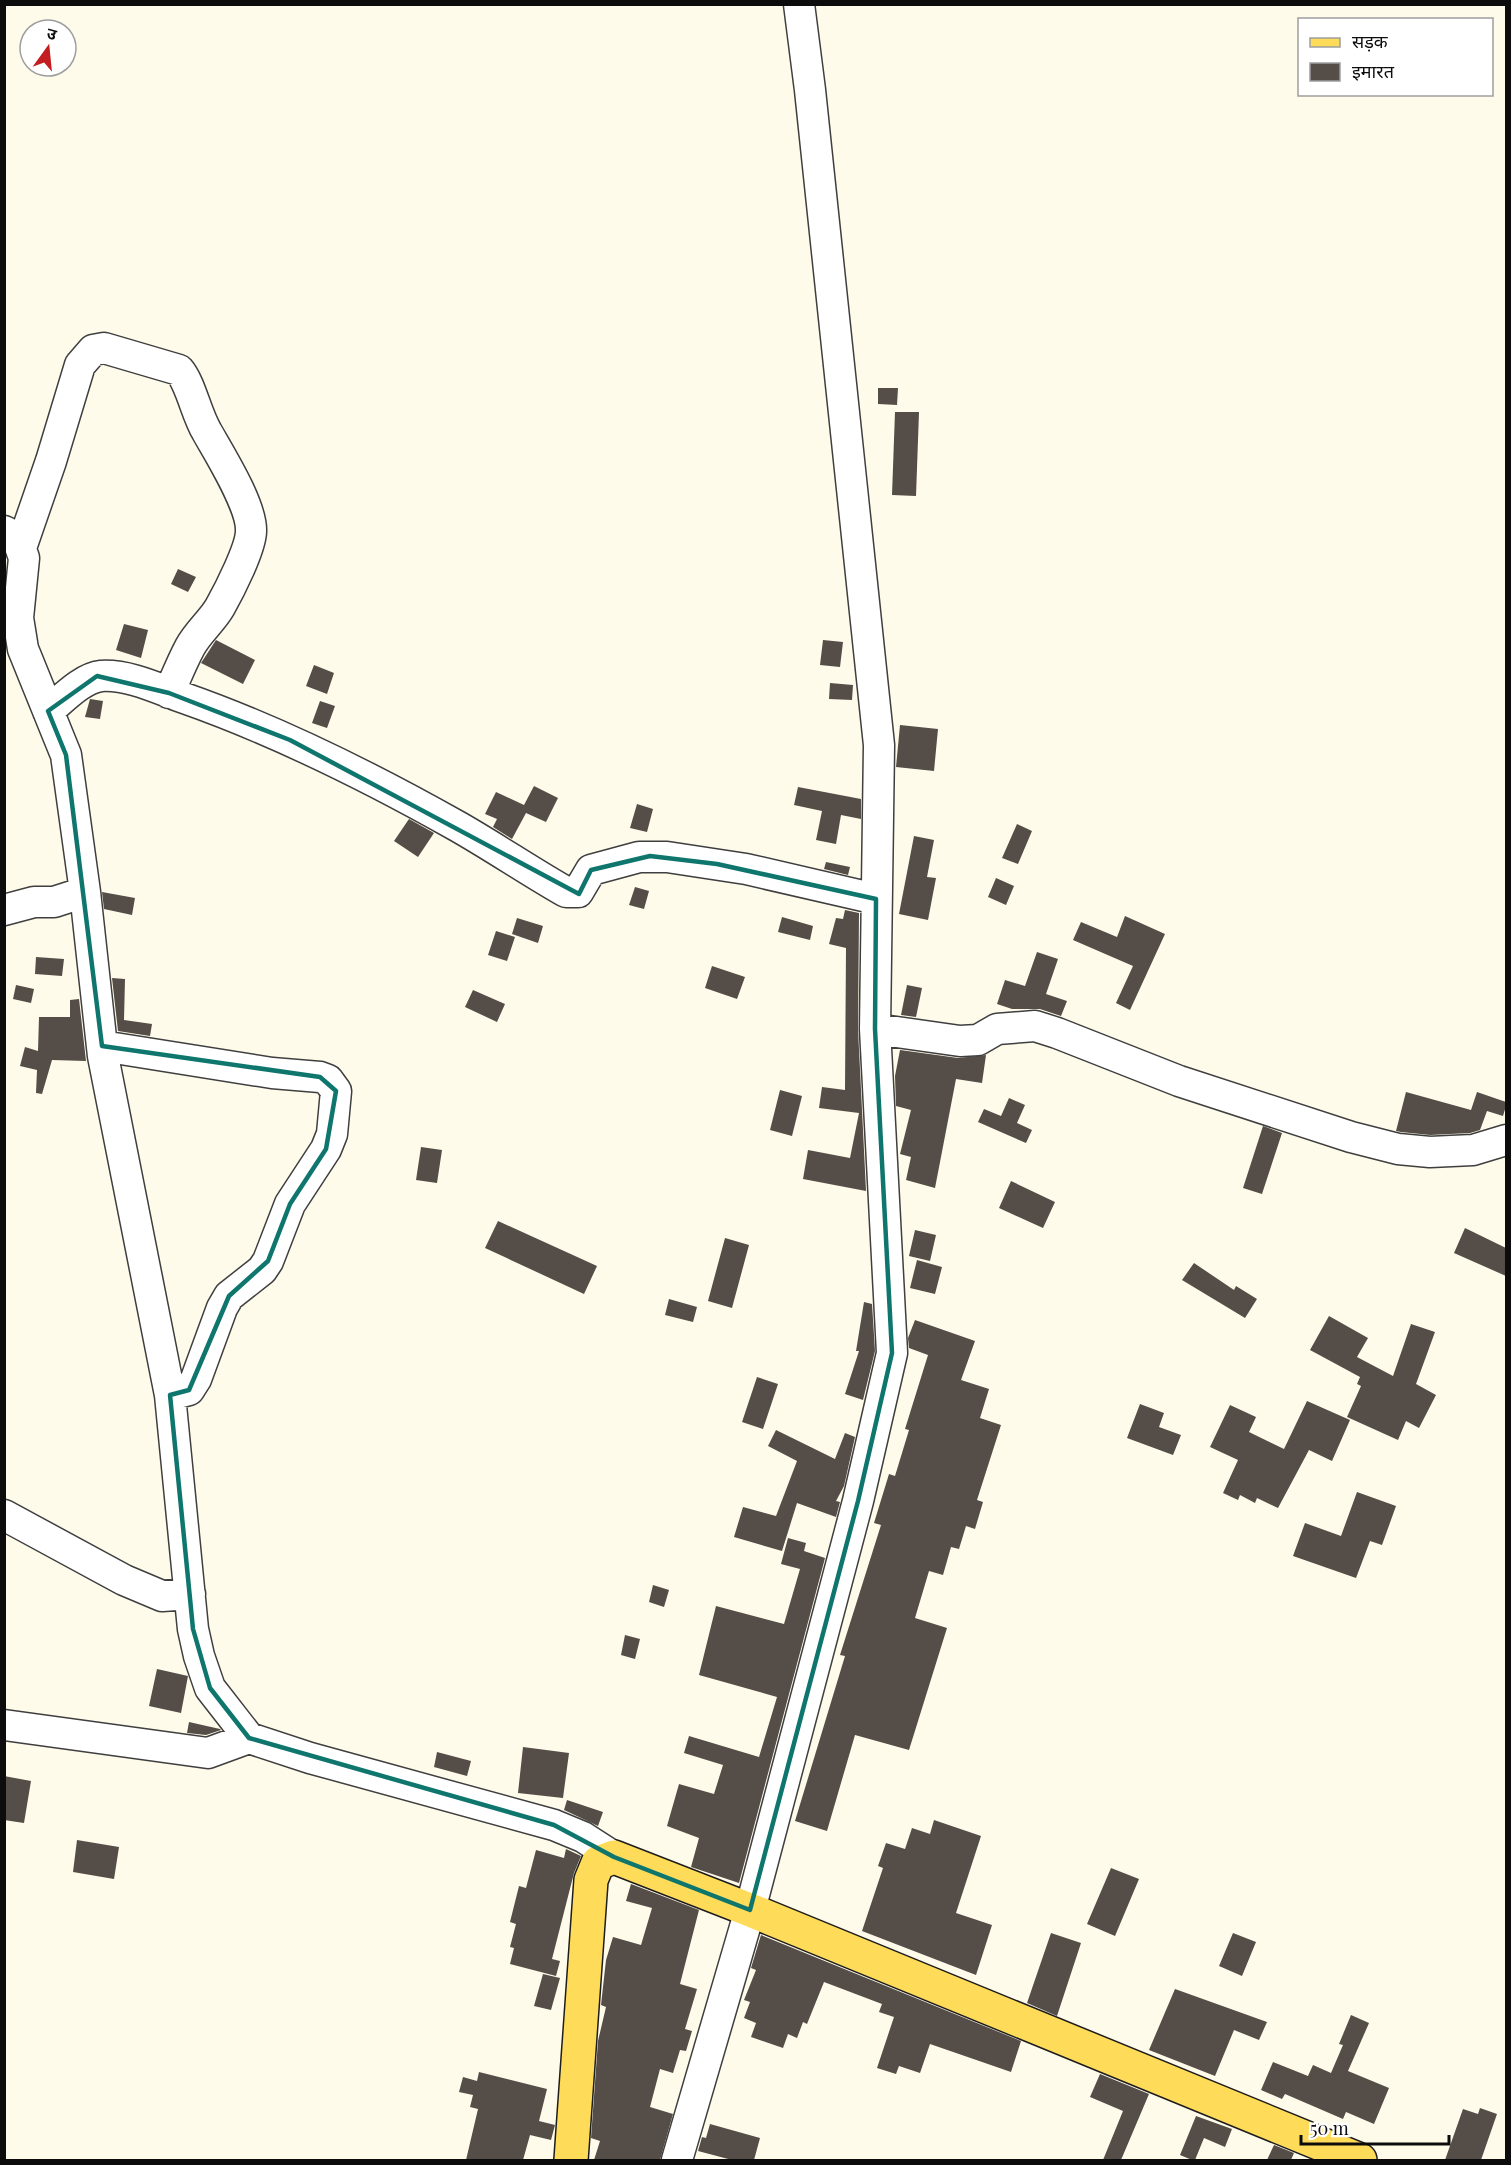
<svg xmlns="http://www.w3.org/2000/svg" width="1511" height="2165" viewBox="0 0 1511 2165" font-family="'Playfair Display','Noto Sans Devanagari',serif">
<rect width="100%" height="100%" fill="#fffbea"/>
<!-- building -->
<path fill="#554d47" d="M 878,388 L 898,388 L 897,405 L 878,404 Z
M 895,412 L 919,412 L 916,496 L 892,495 Z
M 178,569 L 196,577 L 188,592 L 171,584 Z
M 124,624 L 148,630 L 141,658 L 116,650 Z
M 216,640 L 255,660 L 243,684 L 201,663 Z
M 823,640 L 843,642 L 840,667 L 820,665 Z
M 314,665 L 334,673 L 327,694 L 306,686 Z
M 830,683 L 853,685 L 852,700 L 829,699 Z
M 90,699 L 103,701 L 100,719 L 85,717 Z
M 320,701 L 335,706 L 327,728 L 312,723 Z
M 900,725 L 938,729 L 934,771 L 896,767 Z
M 534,786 L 558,798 L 546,822 L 526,813 L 512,839 L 493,827 L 497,819 L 485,814 L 496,792 L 524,805 Z
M 798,787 L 861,799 L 861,819 L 841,815 L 836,844 L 816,840 L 822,811 L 794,805 Z
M 637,804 L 653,809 L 647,832 L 630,828 Z
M 409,819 L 434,833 L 418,857 L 394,841 Z
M 1017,824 L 1032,831 L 1018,864 L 1002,858 Z
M 914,836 L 934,840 L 927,877 L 936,878 L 928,920 L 899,914 Z
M 826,862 L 850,867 L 848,875 L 824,869 Z
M 996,878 L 1014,886 L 1006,905 L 988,897 Z
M 635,887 L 649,891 L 644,909 L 629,905 Z
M 102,892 L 135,898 L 132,915 L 104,909 Z
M 845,910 L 859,913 L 858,1029 L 866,1191 L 803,1179 L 808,1150 L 850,1158 L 859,1113 L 819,1108 L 822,1087 L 845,1090 L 846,948 L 829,944 L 836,918 L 843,919 Z
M 1125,916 L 1165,934 L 1130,1010 L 1116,1003 L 1133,966 L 1073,940 L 1081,922 L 1117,937 Z
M 782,917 L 813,926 L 810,940 L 778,932 Z
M 517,918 L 543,926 L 538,943 L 512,934 Z
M 496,931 L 515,937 L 507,961 L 488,955 Z
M 1037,952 L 1058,959 L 1046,994 L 1067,1001 L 1061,1016 L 1040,1009 L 1012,1009 L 997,1004 L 1005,980 L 1025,986 Z
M 36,957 L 64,959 L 62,976 L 35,974 Z
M 712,966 L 745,977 L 737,999 L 705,988 Z
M 112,978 L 125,979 L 124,1020 L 152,1024 L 150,1036 L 118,1031 Z
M 16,985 L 34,989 L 31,1003 L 13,999 Z
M 907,985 L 922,988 L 916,1017 L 901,1015 Z
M 473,990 L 505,1004 L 497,1022 L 465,1007 Z
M 79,999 L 86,1061 L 52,1060 L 42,1094 L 36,1093 L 37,1070 L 20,1066 L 25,1047 L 38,1051 L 39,1017 L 70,1017 L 70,1000 Z
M 900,1050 L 958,1058 L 986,1055 L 982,1083 L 956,1079 L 935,1188 L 906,1180 L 911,1157 L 900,1154 L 911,1110 L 896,1106 L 895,1076 Z
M 780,1090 L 802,1096 L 792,1136 L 770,1130 Z
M 1406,1092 L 1471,1110 L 1477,1092 L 1506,1102 L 1506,1106 L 1503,1116 L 1487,1111 L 1480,1130 L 1470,1133 L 1430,1135 L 1401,1132 L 1396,1131 Z
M 1009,1098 L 1025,1105 L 1017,1123 L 1032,1130 L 1026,1143 L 978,1122 L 984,1109 L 1001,1116 Z
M 1263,1126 L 1282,1133 L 1262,1194 L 1243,1188 Z
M 421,1147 L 442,1150 L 437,1183 L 416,1180 Z
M 1011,1181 L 1055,1202 L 1043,1228 L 999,1208 Z
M 498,1221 L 597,1266 L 584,1294 L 485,1248 Z
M 1465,1228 L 1506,1248 L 1506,1276 L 1454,1253 Z
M 915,1230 L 936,1235 L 930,1261 L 909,1256 Z
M 725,1238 L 749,1245 L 732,1308 L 708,1301 Z
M 917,1260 L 942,1267 L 935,1294 L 910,1288 Z
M 1194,1263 L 1234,1290 L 1236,1286 L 1257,1299 L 1245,1318 L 1182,1280 Z
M 669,1299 L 697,1307 L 693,1322 L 665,1315 Z
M 864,1302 L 872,1304 L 875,1351 L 863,1400 L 845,1394 L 859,1351 L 856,1351 Z
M 1329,1316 L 1368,1338 L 1357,1357 L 1393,1376 L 1411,1324 L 1435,1332 L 1416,1384 L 1436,1395 L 1419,1428 L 1406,1421 L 1398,1440 L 1347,1417 L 1361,1386 L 1357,1384 L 1360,1377 L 1310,1350 Z
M 915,1320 L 975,1341 L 961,1380 L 989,1389 L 980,1418 L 1001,1425 L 977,1500 L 983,1502 L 975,1529 L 966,1526 L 959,1549 L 951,1547 L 943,1575 L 929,1571 L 915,1618 L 947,1628 L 909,1750 L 855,1735 L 827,1831 L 795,1821 L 845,1656 L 840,1655 L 881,1525 L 874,1523 L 889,1474 L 895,1476 L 909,1430 L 905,1429 L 928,1355 L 909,1348 L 908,1338 Z
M 757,1377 L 778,1384 L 763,1429 L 742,1422 Z
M 1307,1401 L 1350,1420 L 1332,1461 L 1309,1450 L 1278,1508 L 1257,1498 L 1255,1503 L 1240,1495 L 1238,1500 L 1223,1493 L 1238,1460 L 1210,1447 L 1230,1405 L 1256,1417 L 1249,1432 L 1284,1449 Z
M 1140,1404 L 1164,1413 L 1159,1427 L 1181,1435 L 1173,1455 L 1127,1438 Z
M 776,1430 L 835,1459 L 845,1433 L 855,1437 L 844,1486 L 836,1501 L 840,1502 L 836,1517 L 797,1503 L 782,1551 L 734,1537 L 743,1507 L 776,1516 L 797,1461 L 768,1446 Z
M 1357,1492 L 1396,1506 L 1382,1545 L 1370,1541 L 1356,1578 L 1293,1556 L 1305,1523 L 1341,1536 Z
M 788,1538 L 806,1543 L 804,1551 L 825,1558 L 739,1883 L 691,1867 L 699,1838 L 667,1826 L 679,1784 L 714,1794 L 723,1765 L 684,1753 L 689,1736 L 759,1757 L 777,1697 L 699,1675 L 716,1606 L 784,1624 L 800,1569 L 781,1564 Z
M 653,1585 L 669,1590 L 664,1607 L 649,1602 Z
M 625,1635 L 640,1639 L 635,1659 L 621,1655 Z
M 157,1669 L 188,1676 L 181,1713 L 149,1706 Z
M 189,1722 L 220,1729 L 221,1730 L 206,1735 L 187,1733 Z
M 523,1747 L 569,1753 L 563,1798 L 518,1793 Z
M 437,1752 L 471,1761 L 467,1776 L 434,1767 Z
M 4,1776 L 31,1781 L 24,1823 L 4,1820 Z
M 567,1800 L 603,1812 L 598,1826 L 564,1810 Z
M 934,1820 L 981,1836 L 956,1913 L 992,1925 L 976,1975 L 862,1931 L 883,1868 L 878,1866 L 886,1843 L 905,1849 L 912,1828 L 930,1834 Z
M 77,1840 L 119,1847 L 114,1879 L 73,1872 Z
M 566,1849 L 581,1856 L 574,1873 L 552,1959 L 560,1961 L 556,1976 L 510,1964 L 514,1948 L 510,1947 L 516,1924 L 510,1922 L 519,1886 L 526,1888 L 536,1850 L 564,1858 Z
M 1111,1868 L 1139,1879 L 1115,1936 L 1087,1924 Z
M 631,1884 L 699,1910 L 680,1984 L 697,1989 L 685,2029 L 692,2031 L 686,2051 L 680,2050 L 673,2073 L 660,2069 L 650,2107 L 673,2114 L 660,2160 L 594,2160 L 600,2141 L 591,2138 L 598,2041 L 606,2007 L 601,2005 L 606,1960 L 613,1937 L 641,1945 L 652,1908 L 626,1901 Z
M 1051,1933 L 1081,1943 L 1057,2016 L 1027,2003 Z
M 1233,1933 L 1256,1942 L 1242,1976 L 1219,1966 Z
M 761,1935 L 1021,2041 L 1011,2072 L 930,2044 L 920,2073 L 899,2066 L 896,2074 L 877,2068 L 894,2017 L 879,2012 L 882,2004 L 824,1982 L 807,2024 L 803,2022 L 797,2038 L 788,2034 L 783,2048 L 751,2037 L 756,2023 L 744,2018 L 750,2002 L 744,2000 L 756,1970 L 751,1968 Z
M 543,1974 L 560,1978 L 551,2010 L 534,2006 Z
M 1175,1989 L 1267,2022 L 1259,2040 L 1234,2030 L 1215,2076 L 1149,2050 Z
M 1351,2015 L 1369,2023 L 1348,2071 L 1389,2088 L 1374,2124 L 1346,2112 L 1343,2119 L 1285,2094 L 1282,2099 L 1261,2090 L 1273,2062 L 1308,2076 L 1313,2065 L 1331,2073 L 1343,2045 L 1339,2044 Z
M 479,2072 L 547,2089 L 539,2121 L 555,2125 L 551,2140 L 530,2135 L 523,2160 L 466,2160 L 478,2109 L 470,2107 L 473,2095 L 459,2092 L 463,2077 L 477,2081 Z
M 1100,2074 L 1149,2094 L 1121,2160 L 1103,2160 L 1123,2111 L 1090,2097 Z
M 1480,2108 L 1497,2114 L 1481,2160 L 1445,2160 L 1463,2109 L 1478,2114 Z
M 1196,2116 L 1232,2129 L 1225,2147 L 1204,2138 L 1195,2160 L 1192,2160 L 1180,2155 Z
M 710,2124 L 760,2138 L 754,2160 L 732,2160 L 698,2151 L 702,2137 L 706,2138 Z
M 1274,2145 L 1294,2153 L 1291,2160 L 1267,2160 Z"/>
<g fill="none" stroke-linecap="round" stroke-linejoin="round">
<defs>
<path id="minor" d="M 4,531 L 17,538 L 24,558 L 18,618 L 23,649 L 66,755 L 85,892 L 103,1056 L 170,1395 L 193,1629 L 199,1656 L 210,1688 L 249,1738
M 22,545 L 51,461 L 80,365 L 93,350 L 104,348 L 179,370 C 191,384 196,414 207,432 C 220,455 252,506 251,531 C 251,548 229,591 220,607 C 212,621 198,632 190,647 C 182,662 176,677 169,693
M 48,711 C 62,700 82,678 101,676 C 128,674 159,689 184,698 C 278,731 370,777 457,826 C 494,847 529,871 566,892 L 578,892 L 591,870 L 639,857 L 667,857 L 746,869 L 876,899
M 4,910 L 34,902 L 54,902 L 85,892
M 875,1029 L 960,1041 L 978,1040 L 997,1029 L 1035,1026 L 1057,1033 L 1179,1081 L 1351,1137 L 1398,1149 L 1430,1152 L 1473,1150 L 1506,1140
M 102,1046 L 272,1073 L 320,1077 L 328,1080 L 336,1091 L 332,1134 L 326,1149 L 290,1204 L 268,1261 L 262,1270 L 229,1296 L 222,1308 L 196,1379 L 189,1390 L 170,1395
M 4,1515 L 124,1580 L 162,1596 L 190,1594
M 4,1725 L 208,1753 L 249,1738 L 310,1758 L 554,1825 L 583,1837 L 614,1857
M 677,2160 L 750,1910 L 858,1501 L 892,1353 L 875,1029 L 879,745 L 810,90 L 799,4"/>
<path id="major" d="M 571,2160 L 591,1880 L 598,1863 L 614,1857 L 750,1910 L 1360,2160"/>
</defs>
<!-- minor casing -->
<use href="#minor" stroke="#3f3f3f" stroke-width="33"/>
<!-- major casing -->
<use href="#major" stroke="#1d1d1d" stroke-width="36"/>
<!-- minor -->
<use href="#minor" stroke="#fff" stroke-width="30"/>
<!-- major -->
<use href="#major" stroke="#ffdb5a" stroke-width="33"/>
</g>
<!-- marked area -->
<path fill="none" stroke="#0f766e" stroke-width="4.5" stroke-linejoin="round" d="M 97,676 L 169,693 L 290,740 L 579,894 L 591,870 L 650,856 L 717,864 L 876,899 L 875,1029 L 892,1353 L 858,1501 L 750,1910 L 614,1857 L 554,1825 L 249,1738 L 210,1688 L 193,1629 L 170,1395 L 189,1390 L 229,1296 L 268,1261 L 290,1204 L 326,1149 L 336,1091 L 320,1077 L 102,1046 L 66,755 L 48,711 Z"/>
<!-- border -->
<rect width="1511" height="2165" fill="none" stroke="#0c0c0c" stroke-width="12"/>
<!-- legend -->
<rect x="1298" y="18" width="195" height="78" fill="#ffffff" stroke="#9e9e9e" stroke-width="1.5"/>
<rect x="1310" y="38" width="30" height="9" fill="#ffdb5a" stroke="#9e9e9e" stroke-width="1.5"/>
<text x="1352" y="48" font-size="18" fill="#0c0c0c">सड़क</text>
<rect x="1310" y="63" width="30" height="18" fill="#554d47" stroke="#9e9e9e" stroke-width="1.5"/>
<text x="1352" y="78" font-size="18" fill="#0c0c0c">इमारत</text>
<!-- north arrow -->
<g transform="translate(48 48) rotate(15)"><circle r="28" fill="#ffffff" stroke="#9e9e9e" stroke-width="1.5"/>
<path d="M0-4.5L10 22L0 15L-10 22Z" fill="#c21d21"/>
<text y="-9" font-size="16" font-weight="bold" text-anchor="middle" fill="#0c0c0c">उ</text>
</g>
<!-- scale -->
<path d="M1301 2135v9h148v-9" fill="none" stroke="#0c0c0c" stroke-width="3"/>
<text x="1310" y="2135" font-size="18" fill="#0c0c0c" stroke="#ffffff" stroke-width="4.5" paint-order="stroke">50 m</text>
</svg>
